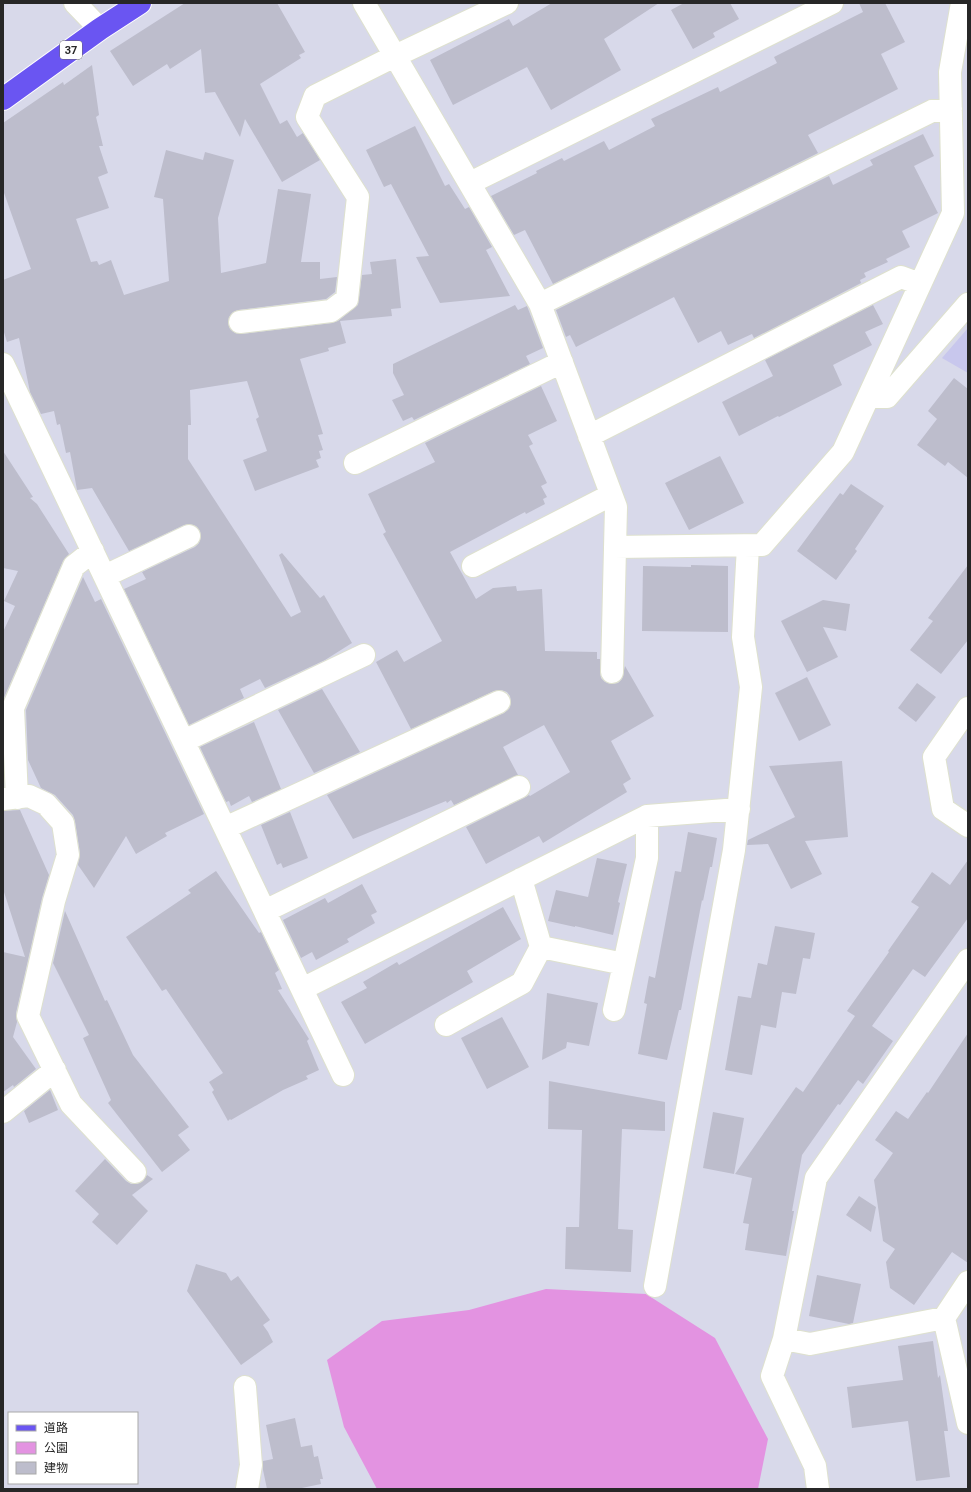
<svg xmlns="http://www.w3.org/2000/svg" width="971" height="1492" viewBox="0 0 971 1492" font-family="Roboto,'Noto Sans JP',sans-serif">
<rect width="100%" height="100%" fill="#d8d9ea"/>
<!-- education -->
<path fill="#c8c7ed" d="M 968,328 L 968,373 L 942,358 Z"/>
<!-- green -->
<path fill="#e393e1" d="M 546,1289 L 646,1294 L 715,1338 L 768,1439 L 758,1489 L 377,1489 L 344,1427 L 327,1360 L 382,1321 L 469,1310 Z"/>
<!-- building -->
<path fill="#bdbdcc" d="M 185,3 L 277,3 L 305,52 L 299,55 L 301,58 L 260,84 L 280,124 L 287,120 L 297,137 L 303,133 L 320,160 L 282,182 L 245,119 L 240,137 L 215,92 L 205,93 L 201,49 L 170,69 L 167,64 L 133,86 L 110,51 Z
M 552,3 L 659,3 L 604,39 L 621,70 L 551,110 L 527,67 L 453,105 L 430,60 L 509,19 L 513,26 Z
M 684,3 L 730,3 L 739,19 L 713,33 L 715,37 L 693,49 L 671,10 Z
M 859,3 L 885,3 L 905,42 L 881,54 L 898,89 L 808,135 L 818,153 L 553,284 L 525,230 L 514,235 L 491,196 L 537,173 L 536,171 L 562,158 L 564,161 L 604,141 L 609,150 L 655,126 L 651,119 L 718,87 L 720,92 L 777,63 L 774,57 L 863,12 Z
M 92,65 L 99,115 L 96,117 L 103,146 L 99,146 L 108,173 L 98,177 L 109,208 L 76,219 L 91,262 L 97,261 L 99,265 L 111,260 L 124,295 L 169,281 L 163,199 L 154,197 L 166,150 L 203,160 L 205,152 L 234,160 L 218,218 L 221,273 L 266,263 L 278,189 L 311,194 L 301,262 L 320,262 L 320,279 L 337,277 L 335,292 L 326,299 L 238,310 L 233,312 L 229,317 L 228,323 L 230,329 L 235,333 L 242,334 L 332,323 L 338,321 L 358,305 L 362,275 L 372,274 L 370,262 L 396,259 L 401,308 L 391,309 L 392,316 L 340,321 L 346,343 L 328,348 L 329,351 L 300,359 L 323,434 L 318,435 L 323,450 L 319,451 L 321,458 L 316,460 L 319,467 L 255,491 L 243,460 L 267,451 L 256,419 L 259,417 L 247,381 L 190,390 L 191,425 L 188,425 L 188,459 L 291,617 L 301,612 L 279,555 L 282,553 L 320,598 L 324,595 L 352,643 L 325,660 L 265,688 L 260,679 L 240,689 L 244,698 L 189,725 L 124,589 L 146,579 L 142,572 L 195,547 L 199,543 L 201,537 L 200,531 L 196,526 L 190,524 L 184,525 L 129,551 L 92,488 L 77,490 L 70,452 L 66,453 L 60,424 L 57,425 L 54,411 L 41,414 L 30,392 L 19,338 L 7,342 L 3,329 L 3,280 L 31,269 L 3,190 L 3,123 L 63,82 L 64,85 Z
M 415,126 L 445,186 L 449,184 L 465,209 L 469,207 L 492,247 L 486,250 L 510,296 L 440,303 L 416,257 L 429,256 L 391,184 L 384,187 L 366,150 Z
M 923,134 L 934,156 L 914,166 L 938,213 L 902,231 L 910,247 L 886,259 L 888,262 L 864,273 L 866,277 L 860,280 L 861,283 L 754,338 L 752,334 L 728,345 L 721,331 L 698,343 L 674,297 L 576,347 L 570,335 L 566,337 L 556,310 L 829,176 L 833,185 L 873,165 L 870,160 Z
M 515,305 L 518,310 L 527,306 L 543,348 L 526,356 L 530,364 L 414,420 L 412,417 L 403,421 L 392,400 L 404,395 L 393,373 L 393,364 Z
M 873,305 L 883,324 L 865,332 L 872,345 L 833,365 L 842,385 L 779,417 L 778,416 L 739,436 L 722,402 L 773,376 L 765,360 Z
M 954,378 L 968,389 L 968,478 L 948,462 L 945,466 L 917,445 L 937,419 L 928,411 Z
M 541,386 L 557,421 L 528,435 L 533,444 L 529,446 L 547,483 L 541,486 L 547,497 L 543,499 L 545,504 L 526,514 L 525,512 L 450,552 L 476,599 L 493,588 L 516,586 L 517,591 L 542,589 L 545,651 L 597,652 L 597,659 L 600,659 L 600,672 L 601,678 L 605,682 L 611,684 L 618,683 L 622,679 L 625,666 L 654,716 L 611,741 L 631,779 L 623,784 L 627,792 L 543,843 L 539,836 L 486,864 L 466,827 L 524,798 L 529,795 L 530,796 L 570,772 L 544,725 L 503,747 L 518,775 L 454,805 L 451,800 L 447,803 L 446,801 L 353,839 L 327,795 L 504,713 L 509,709 L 511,703 L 510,696 L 507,692 L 501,690 L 494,691 L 411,729 L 376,662 L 397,650 L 404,662 L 442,641 L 383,534 L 386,532 L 368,494 L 435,462 L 425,443 Z
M 3,451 L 33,497 L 30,498 L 37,504 L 69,554 L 63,561 L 3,700 L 3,632 L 15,606 L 4,601 L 18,571 L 3,568 Z
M 720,456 L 744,503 L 689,530 L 665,483 Z
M 851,484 L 884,506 L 855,549 L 857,551 L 836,580 L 797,551 L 840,493 L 843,495 Z
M 691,565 L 728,566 L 728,632 L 642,631 L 643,566 L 691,567 Z
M 968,565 L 968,640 L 941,674 L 910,650 L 933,621 L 928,618 Z
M 83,577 L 95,602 L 101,599 L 204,814 L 165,833 L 167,836 L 136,854 L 126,836 L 94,888 L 78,865 L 80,853 L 75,821 L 73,815 L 55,795 L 41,788 L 28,760 L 26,710 Z
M 823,600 L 850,604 L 846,631 L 823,627 L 838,657 L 807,672 L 781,621 Z
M 807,677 L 831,725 L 799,741 L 775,693 Z
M 917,683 L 936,697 L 916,722 L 898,708 Z
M 322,689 L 360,752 L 314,773 L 278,710 Z
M 254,722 L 281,789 L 252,802 L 249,796 L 231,806 L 229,801 L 226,802 L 200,747 Z
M 842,761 L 848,837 L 805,841 L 822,874 L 791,889 L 768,844 L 747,845 L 748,840 L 795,817 L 769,766 Z
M 20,810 L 49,875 L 42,898 L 16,1013 L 17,1022 L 13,1037 L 36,1069 L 14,1087 L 13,1085 L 3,1092 L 3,952 L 25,957 L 3,889 L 3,811 Z
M 290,812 L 308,858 L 283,868 L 281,863 L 277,865 L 261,825 Z
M 688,832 L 717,838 L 712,867 L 710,867 L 703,901 L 702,900 L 681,1010 L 679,1010 L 667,1060 L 638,1054 L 647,1004 L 644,1003 L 649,976 L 655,978 L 675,871 L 681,872 Z
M 597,858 L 627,864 L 618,902 L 620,903 L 613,935 L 575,926 L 575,927 L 548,921 L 556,890 L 588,897 Z
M 968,860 L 968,918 L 925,977 L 913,969 L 872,1026 L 893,1041 L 863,1084 L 858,1080 L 840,1105 L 838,1104 L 802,1155 L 792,1211 L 794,1211 L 786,1256 L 745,1250 L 749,1224 L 743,1223 L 752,1178 L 735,1174 L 796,1087 L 803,1092 L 855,1016 L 847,1011 L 889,952 L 888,951 L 919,907 L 911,902 L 932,872 L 950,885 Z
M 216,871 L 259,933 L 261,932 L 279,970 L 275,973 L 282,989 L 278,990 L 309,1039 L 307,1041 L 319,1070 L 306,1076 L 308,1079 L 283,1090 L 231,1120 L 230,1119 L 228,1121 L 212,1092 L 214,1090 L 209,1082 L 223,1073 L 166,989 L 162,991 L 126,937 L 191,893 L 188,890 Z
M 362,884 L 377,912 L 371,915 L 375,923 L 347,939 L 349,942 L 316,960 L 312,952 L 301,958 L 283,920 L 325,898 L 328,903 Z
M 503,907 L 521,939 L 467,971 L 473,982 L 365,1044 L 341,1002 L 367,988 L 363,982 L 397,962 L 399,965 Z
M 65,911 L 105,1001 L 107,1000 L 133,1055 L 189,1127 L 178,1135 L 190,1150 L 162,1172 L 108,1103 L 111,1100 L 83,1038 L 89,1035 L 53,963 Z
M 775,926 L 815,933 L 810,959 L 803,958 L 796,994 L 782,992 L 776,1028 L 761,1025 L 752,1075 L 725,1070 L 738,996 L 751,998 L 758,963 L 767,965 Z
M 547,993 L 598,1003 L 589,1046 L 567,1042 L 566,1048 L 542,1060 Z
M 502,1017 L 529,1067 L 487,1089 L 461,1038 Z
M 968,1033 L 968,1263 L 952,1252 L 914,1305 L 890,1288 L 886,1262 L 895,1249 L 883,1241 L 874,1180 L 893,1153 L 875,1140 L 896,1111 L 908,1119 L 927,1092 L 928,1093 Z
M 549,1081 L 665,1102 L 665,1131 L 622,1129 L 618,1229 L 633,1230 L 631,1272 L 565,1269 L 566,1227 L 579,1227 L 582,1130 L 548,1129 Z
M 50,1090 L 58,1110 L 29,1123 L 24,1111 Z
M 713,1112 L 744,1118 L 734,1174 L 703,1168 Z
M 105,1159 L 126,1181 L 131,1184 L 137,1184 L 143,1181 L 147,1175 L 153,1179 L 132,1195 L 148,1211 L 117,1245 L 92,1222 L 99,1214 L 75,1191 Z
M 859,1196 L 876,1207 L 871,1232 L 846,1215 Z
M 196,1264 L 226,1273 L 231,1281 L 238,1276 L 270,1320 L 263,1325 L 268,1332 L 273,1342 L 241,1365 L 187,1291 Z
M 817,1275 L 861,1284 L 853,1323 L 849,1324 L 809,1316 Z
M 933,1341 L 938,1378 L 940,1375 L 948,1431 L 944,1431 L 950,1477 L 916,1481 L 908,1421 L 852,1428 L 847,1387 L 903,1380 L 898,1346 Z
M 295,1418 L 301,1447 L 312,1445 L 314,1457 L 318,1456 L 323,1479 L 320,1479 L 321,1484 L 297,1489 L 267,1489 L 263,1470 L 263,1461 L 273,1459 L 266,1425 Z"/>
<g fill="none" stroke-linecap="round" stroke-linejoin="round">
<defs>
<path id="street" d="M 75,3 L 100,29
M 364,3 L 540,304 L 616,507 L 612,672
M 470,183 L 832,3
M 540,304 L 932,111 L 951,109
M 240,322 L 331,311 L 347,299 L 358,197 L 307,117 L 315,96 L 395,56 L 507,3
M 3,364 L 343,1075
M 869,397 L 887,397 L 968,304
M 589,436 L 901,277 L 920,284
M 355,463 L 562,362
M 615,547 L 762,545 L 843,452 L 953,213 L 950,72 L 962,3
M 473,566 L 611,495
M 105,576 L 189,536
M 968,708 L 934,757 L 943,809 L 968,826
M 184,741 L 364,655
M 17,798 L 13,708 L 74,566 L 93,551
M 3,799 L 29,796 L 46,804 L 63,823 L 68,855 L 54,901 L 28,1016 L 71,1104 L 135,1172
M 225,828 L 499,702
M 265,911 L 519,787
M 541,947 L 624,964
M 302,989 L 647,816 L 739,809
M 614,1010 L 647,858 L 647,816
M 446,1025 L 522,983 L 541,947 L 521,879
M 3,1112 L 55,1070
M 968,1282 L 944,1318 L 968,1423
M 655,1286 L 734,850 L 751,687 L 743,637 L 748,546
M 784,1339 L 810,1344 L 944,1318
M 245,1387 L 251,1465 L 247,1489
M 818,1489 L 815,1466 L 772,1376 L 784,1339 L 816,1178 L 968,960"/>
<path id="primary" d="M 3,99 L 100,29 L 140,3"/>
</defs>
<!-- street casing -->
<use href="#street" stroke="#dee1ce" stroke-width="24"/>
<!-- primary casing -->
<use href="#primary" stroke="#fff" stroke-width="24"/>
<!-- street -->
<use href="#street" stroke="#fff" stroke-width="22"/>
<!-- primary -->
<use href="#primary" stroke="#6a55f2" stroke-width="22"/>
</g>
<g text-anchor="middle" stroke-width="3" stroke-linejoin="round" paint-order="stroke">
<!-- shield labels -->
<rect fill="#fff" stroke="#686868" stroke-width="1" x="60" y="41" width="22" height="18" rx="3"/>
<g font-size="11" font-weight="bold" fill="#272727">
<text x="71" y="54">37</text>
</g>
</g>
<!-- border -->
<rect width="971" height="1492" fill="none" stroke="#272727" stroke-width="8"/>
<!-- legend -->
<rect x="8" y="1412" width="130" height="72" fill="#ffffff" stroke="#a9a9a9"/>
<rect x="16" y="1425" width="20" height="6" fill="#6a55f2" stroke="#a9a9a9"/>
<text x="44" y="1432" font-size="12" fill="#272727">道路</text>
<rect x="16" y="1442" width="20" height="12" fill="#e393e1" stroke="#a9a9a9"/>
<text x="44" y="1452" font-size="12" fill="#272727">公園</text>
<rect x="16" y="1462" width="20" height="12" fill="#bdbdcc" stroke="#a9a9a9"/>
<text x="44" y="1472" font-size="12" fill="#272727">建物</text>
</svg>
